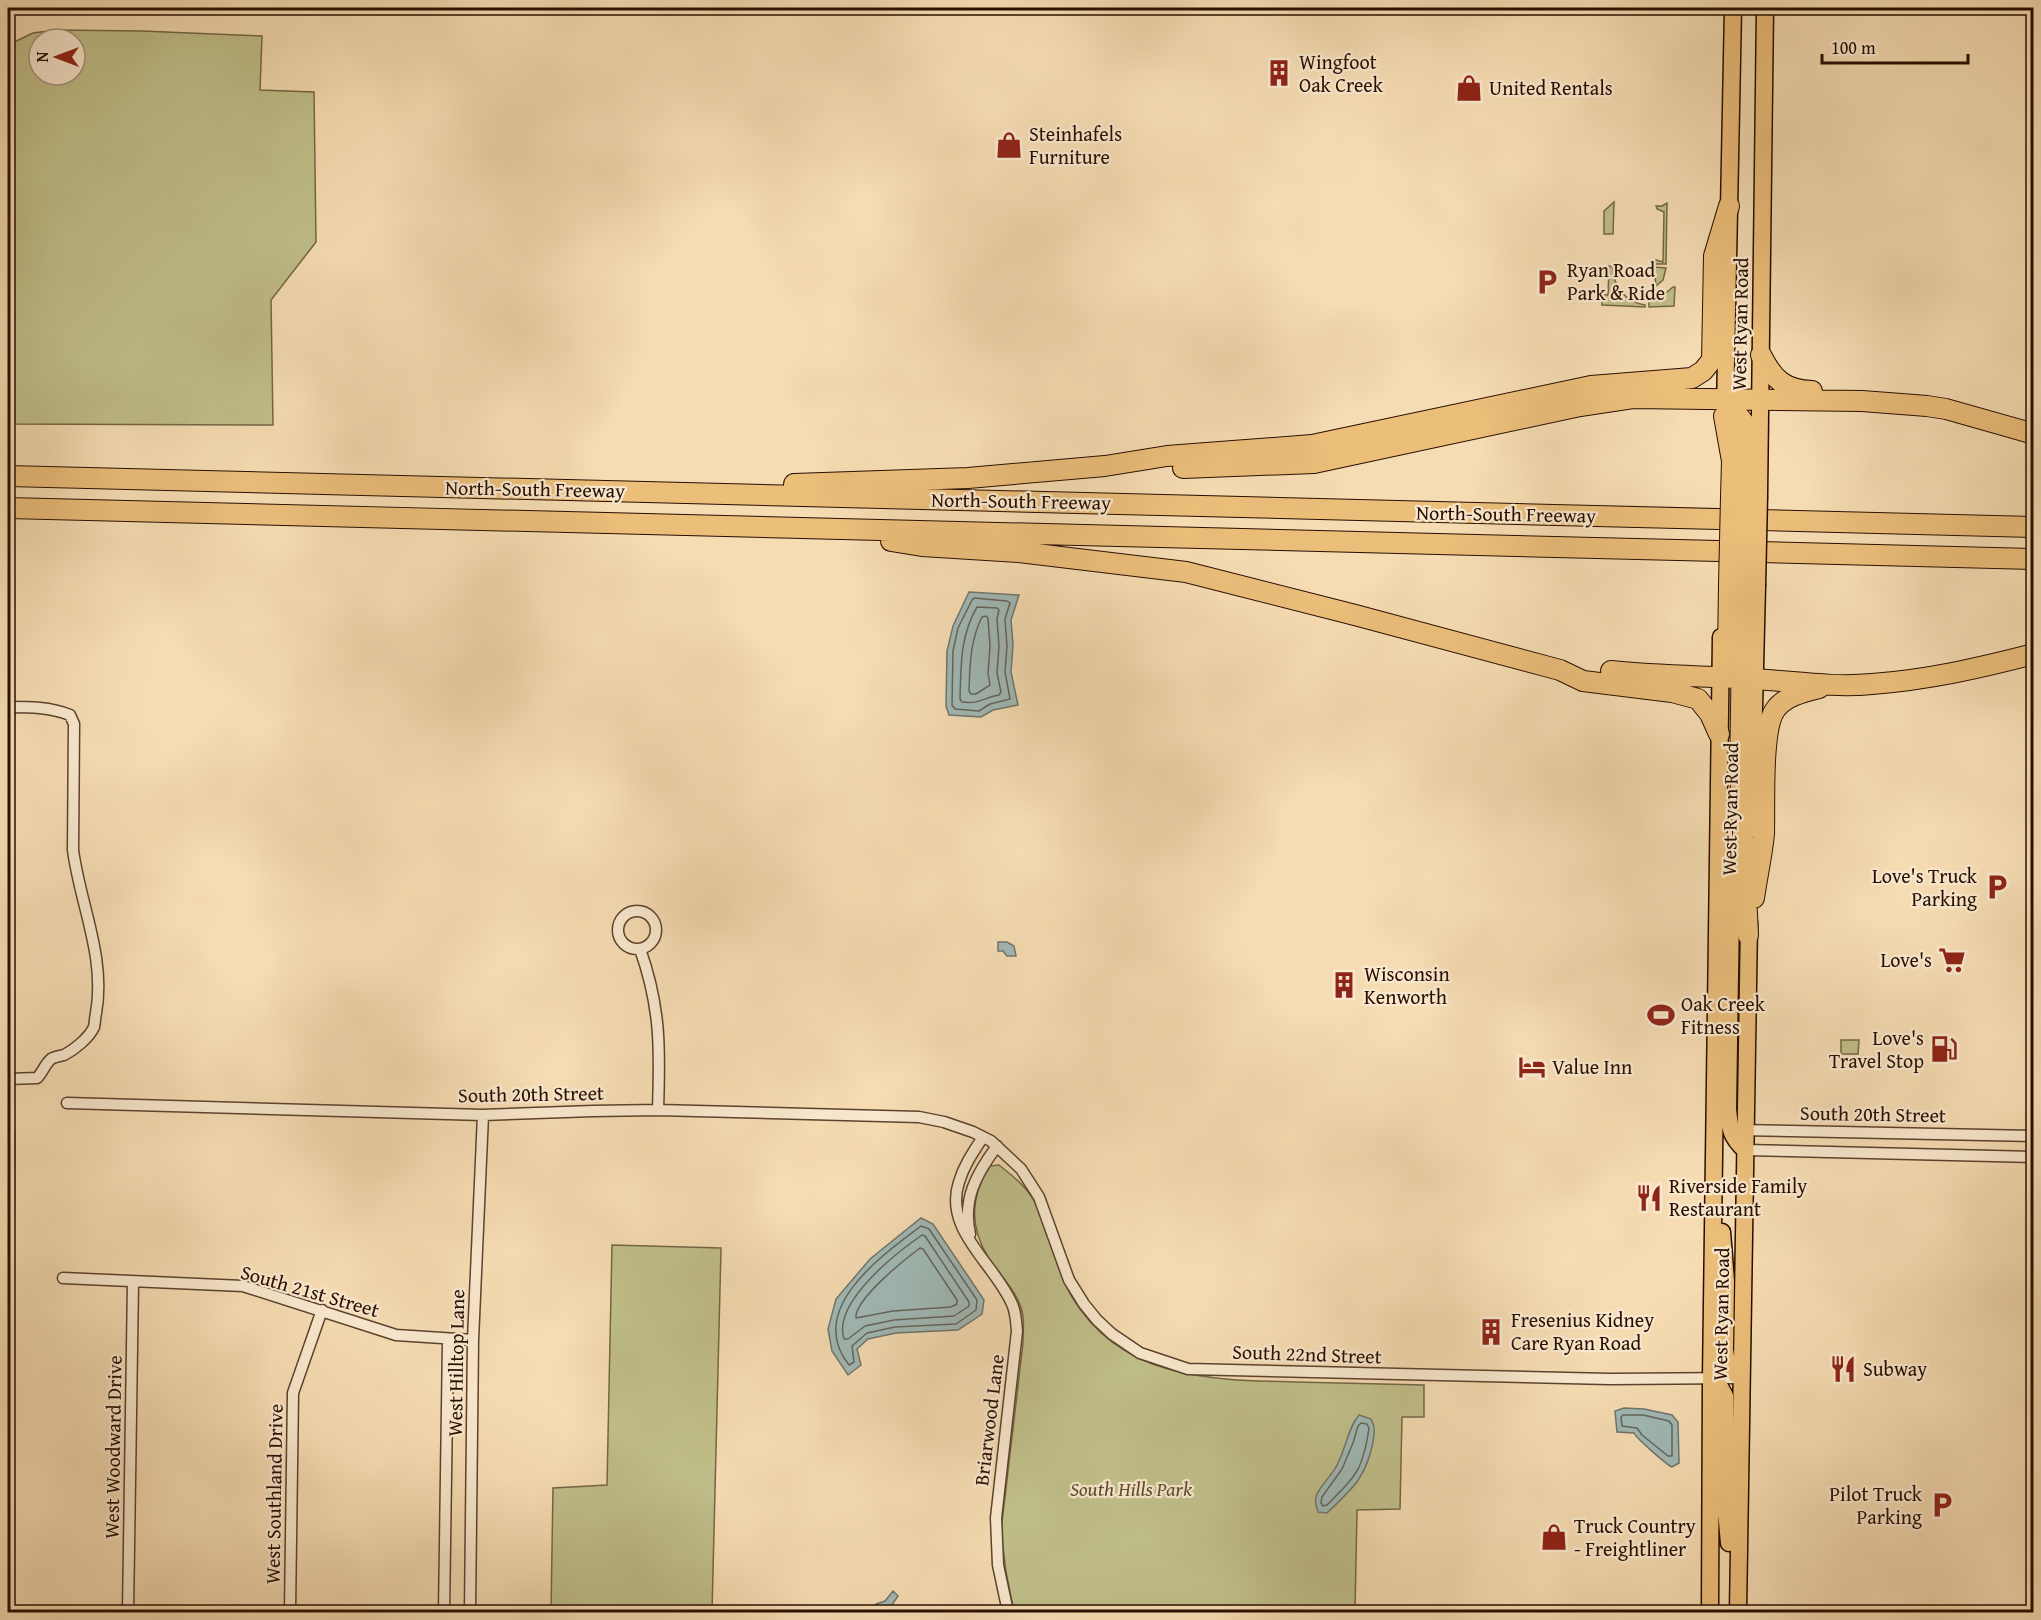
<svg xmlns="http://www.w3.org/2000/svg" width="2041" height="1620" viewBox="0 0 2041 1620" font-family="'Gentium Book Plus',serif">
<rect width="100%" height="100%" fill="#f6dcb3"/>
<filter id="stains"><feTurbulence type="fractalNoise" baseFrequency=".00333" numOctaves="4"/><feColorMatrix values="0 0 0 0 .2 0 0 0 0 .09 0 0 0 0 .02 0 0 0 .5 -.17"/></filter>
<radialGradient id="worn" r=".72"><stop offset=".6" stop-color="#630" stop-opacity="0"/><stop offset="1" stop-color="#630" stop-opacity=".3"/></radialGradient>
<!-- green -->
<path fill="#c0bf8a" stroke="#746645" stroke-width="1.5" fill-rule="evenodd" d="M 56,30 L 142,31 L 262,36 L 260,90 L 314,92 L 316,242 L 271,300 L 273,425 L 8,424 L 8,45 L 33,33 ZM 39,39 L 75,39 L 75,75 L 39,75 Z
M 1614,202 L 1613,234 L 1604,234 L 1604,211 Z
M 1667,203 L 1666,264 L 1654,264 L 1656,260 L 1663,262 L 1664,212 L 1657,209 L 1656,206 L 1662,206 Z
M 1609,266 L 1613,267 C 1613,286 1625,302 1645,305 L 1645,307 L 1602,305 L 1602,295 L 1608,295 Z
M 1654,267 L 1666,268 L 1663,280 L 1656,286 Z
M 1673,287 L 1675,287 L 1674,306 L 1649,307 L 1649,300 L 1661,297 Z
M 1841,1040 L 1859,1040 L 1858,1054 L 1841,1054 Z
M 999,1165 C 1013,1176 1028,1188 1036,1204 C 1052,1233 1055,1268 1072,1297 C 1122,1380 1211,1380 1297,1382 C 1339,1383 1382,1384 1424,1385 L 1424,1417 L 1402,1417 L 1400,1509 L 1357,1510 L 1355,1612 L 1014,1612 L 1006,1572 L 1001,1531 L 1023,1343 C 1023,1335 1024,1324 1023,1316 C 1019,1292 1000,1276 988,1257 C 969,1226 971,1195 990,1166 Z
M 612,1245 L 721,1248 L 712,1612 L 551,1612 L 553,1488 L 607,1485 Z"/>
<!-- water -->
<path fill="#a0b9b6" stroke="#70756d" stroke-width="1.5" d="M 969,592 L 1019,595 L 1011,620 L 1013,645 L 1011,672 L 1018,705 L 993,710 L 981,717 L 949,715 L 946,706 L 947,651 L 953,626 Z
M 998,942 L 1007,942 L 1014,946 L 1016,956 L 1007,956 L 1003,951 L 998,951 Z
M 921,1218 L 933,1224 L 984,1300 L 982,1314 L 958,1330 L 896,1333 L 868,1339 L 857,1349 L 861,1365 L 848,1375 L 832,1351 L 828,1329 L 836,1299 L 870,1259 Z
M 1624,1408 L 1644,1409 L 1672,1415 L 1678,1422 L 1679,1463 L 1672,1467 C 1667,1465 1636,1438 1634,1433 L 1617,1432 L 1615,1411 Z
M 1359,1415 L 1371,1419 C 1376,1428 1374,1433 1373,1442 C 1366,1478 1352,1489 1327,1513 L 1318,1512 C 1316,1505 1314,1500 1317,1494 C 1322,1484 1331,1476 1336,1467 C 1346,1450 1347,1429 1359,1415 Z
M 893,1591 L 898,1596 L 889,1609 L 878,1612 L 876,1604 L 885,1601 Z"/>
<g fill="none" stroke-linecap="round" stroke-linejoin="round">
<!-- shore -->
<path stroke="#64645b" stroke-width="1.5" d="M 974,598 L 1007,601 L 1010,603 L 1005,619 L 1007,646 L 1005,672 L 1010,699 L 990,704 L 979,711 L 955,709 L 952,705 L 953,651 L 958,628 L 972,600 Z
M 977,607 L 997,608 L 999,610 L 997,619 L 999,646 L 997,673 L 1001,692 L 999,695 C 982,698 981,704 962,702 L 960,699 C 961,666 960,636 977,607 Z
M 986,616 L 988,618 L 990,646 L 988,673 L 990,685 L 976,694 L 971,694 L 969,691 C 970,664 970,641 982,617 Z
M 921,1226 L 929,1229 L 977,1300 L 976,1310 L 956,1324 L 895,1327 L 867,1333 L 852,1346 L 854,1362 L 849,1365 C 805,1310 881,1256 921,1226 Z
M 922,1235 L 925,1236 L 969,1302 L 969,1306 L 954,1316 L 894,1320 L 865,1326 L 848,1339 L 844,1339 C 832,1303 896,1253 922,1235 Z
M 920,1248 L 923,1249 L 957,1300 L 957,1304 L 951,1307 L 893,1311 L 856,1318 C 854,1300 905,1259 920,1248 Z
M 1623,1415 L 1643,1415 L 1669,1421 L 1672,1425 L 1672,1456 L 1668,1456 L 1642,1435 L 1637,1428 L 1622,1426 L 1621,1417 Z
M 1361,1423 L 1367,1424 L 1369,1428 C 1363,1470 1356,1476 1327,1505 L 1323,1506 L 1321,1503 L 1322,1497 L 1342,1469 L 1353,1443 L 1358,1426 Z"/>
<defs>
<path id="minor" d="M 8,707 C 30,707 50,707 70,715 L 74,724 L 73,850 C 80,904 106,957 96,1013 C 95,1017 95,1023 94,1027 C 89,1038 74,1050 64,1055 C 60,1056 54,1057 51,1059 C 45,1064 43,1072 37,1078 L 8,1079
M618 930a19 19 0 1 1 38 0a19 19 0 1 1-38 0Z
M 640,949 C 661,1008 660,1050 658,1110
M 67,1103 L 483,1115 L 593,1111 L 658,1110 L 919,1117 L 944,1122 L 973,1132 L 991,1141 L 1021,1169 L 1039,1197 L 1069,1280 L 1084,1304 L 1097,1320 L 1112,1334 L 1140,1353 L 1188,1369 L 1610,1379 L 1741,1378
M 1740,1130 L 2034,1136
M 983,1137 C 974,1151 964,1165 959,1182 C 943,1230 995,1264 1012,1304 C 1016,1312 1016,1322 1017,1331 L 996,1518 L 998,1565 L 1008,1612
M 1745,1150 L 2034,1157
M 970,1234 C 962,1199 977,1173 997,1146
M 63,1278 L 243,1286 L 396,1335 L 473,1340
M 8,1307 L 9,1132
M 128,1612 L 133,1282
M 290,1612 L 293,1393 L 322,1310
M 444,1612 L 448,1340
M 470,1612 L 473,1340 L 483,1115"/>
<path id="primary" d="M 1725,411 L 1733,8
M 1759,496 L 1765,8
M 1751,829 L 1757,586
M 1727,855 L 1731,907 L 1728,1109 C 1730,1129 1730,1136 1745,1150
M 1722,1232 L 1726,1281 L 1725,1350 L 1727,1363 L 1732,1371 L 1741,1378
M 1711,1379 L 1720,1387 L 1725,1396 L 1725,1500 L 1729,1543
M 1710,1612 L 1711,1379 L 1721,637
M 1738,1612 L 1749,923"/>
<path id="motorway" d="M 1761,355 C 1773,379 1784,390 1812,391
M 1725,399 L 1745,424 L 1745,497
M 1724,416 L 1732,461 L 1731,497
M 1183,468 L 1314,463 L 1580,406 L 1633,398 L 1862,401 L 1927,406 L 1946,409 L 2034,434
M 8,476 L 2034,527
M 794,484 L 968,478 L 1105,466 L 1167,456 L 1312,445 L 1591,386 L 1692,378 L 1703,371 L 1712,360 L 1714,256 L 1729,206
M 8,508 L 2034,559
M 891,541 L 922,546 L 1019,552 L 1186,572 L 1355,615 L 1560,670 L 1583,681 L 1672,692 L 1698,699 L 1710,714 L 1719,734
M 1729,585 L 1728,649 L 1729,656 L 1742,670
M 1743,585 L 1740,771 L 1748,935
M 1611,671 C 1658,676 1705,676 1753,679 C 1792,681 1832,688 1872,684 C 1927,680 1980,668 2034,654
M 1754,898 C 1757,877 1762,855 1764,834 C 1765,807 1761,730 1775,710 C 1785,696 1803,692 1819,688"/>
</defs>
<!-- minor casing -->
<use href="#minor" stroke="#5c422d" stroke-width="13"/>
<!-- primary casing -->
<use href="#primary" stroke="#280e00" stroke-width="19"/>
<!-- motorway casing -->
<use href="#motorway" stroke="#280e00" stroke-width="22"/>
<!-- minor -->
<use href="#minor" stroke="#f9e8ce" stroke-width="10"/>
<!-- primary -->
<use href="#primary" stroke="#ebbe7a" stroke-width="16"/>
<!-- motorway -->
<use href="#motorway" stroke="#ebbe7a" stroke-width="20"/>
<defs>
<path id="primary-bridge" d="M 1757,586 L 1759,496"/>
<path id="motorway-bridge" d="M 1729,585 L 1731,497
M 1743,585 L 1745,497"/>
</defs>
<!-- primary-bridge casing -->
<use href="#primary-bridge" stroke="#280e00" stroke-width="19" stroke-linecap="butt"/>
<!-- motorway-bridge casing -->
<use href="#motorway-bridge" stroke="#280e00" stroke-width="22" stroke-linecap="butt"/>
<!-- primary-bridge -->
<use href="#primary-bridge" stroke="#ebbe7a" stroke-width="16"/>
<!-- motorway-bridge -->
<use href="#motorway-bridge" stroke="#ebbe7a" stroke-width="20"/>
</g>
<!-- icons -->
<defs>
<symbol id="building-bare" viewBox="-9 -9 18 18"><path d="M-4-6H4V6H1V3H-1V6H-4ZM-2.5-4.3h1.7v1.8h-1.7ZM.8-4.3h1.7v1.8H.8ZM-2.5-1h1.7V.8h-1.7ZM.8-1h1.7V.8H.8Z" fill="#8f2418" stroke="#f9e8ce" stroke-width="2.5" paint-order="stroke"/></symbol>
<symbol id="shop-bare" viewBox="-9 -9 18 18"><path d="M-5-2.5h2.3a2.7 3.5 0 0 1 5.4 0H5L5.5 6h-11ZM-1.5-2.5h3a1.5 2.3 0 0 0-3 0Z" fill="#8f2418" stroke="#f9e8ce" stroke-width="2.5" paint-order="stroke"/></symbol>
<symbol id="parking-bare" viewBox="-9 -9 18 18"><path d="M-3.5-5.5H1a3.5 3.5 0 0 1 0 7H-1V5.5H-3.5ZM-1-3.4V-.6H.8a1.4 1.4 0 0 0 0-2.8Z" fill="#8f2418" stroke="#f9e8ce" stroke-width="2.5" paint-order="stroke"/></symbol>
<symbol id="supermarket-bare" viewBox="-9 -9 18 18"><path d="M-6-5.5h2.5l.6 2H6L4.5 2H-2.5L-4.4-4H-6ZM-1.5 3.2a1.3 1.3 0 1 0 .1 0ZM3 3.2a1.3 1.3 0 1 0 .1 0Z" fill="#8f2418" stroke="#f9e8ce" stroke-width="2.5" paint-order="stroke"/></symbol>
<symbol id="stadium-bare" viewBox="-9 -9 18 18"><path d="M0-5a6.5 5 0 1 0 0 10a6.5 5 0 1 0 0-10ZM-3.5-1.8h7v3.6h-7Z" fill="#8f2418" stroke="#f9e8ce" stroke-width="2.5" paint-order="stroke"/></symbol>
<symbol id="fuel-bare" viewBox="-9 -9 18 18"><path d="M-5.5-6h7V0h2V4h1.3V-2.5L3-4.5l.8-.8L6-3V5H2.5V1h-1V6h-7ZM-4.2-4.7v3.2H.2V-4.7Z" fill="#8f2418" stroke="#f9e8ce" stroke-width="2.5" paint-order="stroke"/></symbol>
<symbol id="hotel-bare" viewBox="-9 -9 18 18"><path d="M-6-4.5h1.5V1H6V5H4.5V3h-9V5H-6ZM-4 0a1.8 1.8 0 1 1 3.6 0ZM.5 0V-2.5h3Q6-2.5 6 0Z" fill="#8f2418" stroke="#f9e8ce" stroke-width="2.5" paint-order="stroke"/></symbol>
<symbol id="restaurant-bare" viewBox="-9 -9 18 18"><path d="M-5-6h1v4h1v-4h1v4h1v-4h1v5L-1.5 .5V6h-2V.5L-5-1ZM5-6V6H3V1.5H1.5Q1.5-4 5-6Z" fill="#8f2418" stroke="#f9e8ce" stroke-width="2.5" paint-order="stroke"/></symbol>
</defs>
<g fill-rule="evenodd">
<use href="#building-bare" x="1260" y="54" width="38" height="38"/>
<use href="#shop-bare" x="1450" y="69" width="38" height="38"/>
<use href="#shop-bare" x="990" y="126" width="38" height="38"/>
<use href="#parking-bare" x="1528" y="263" width="38" height="38"/>
<use href="#parking-bare" x="1978" y="868" width="38" height="38"/>
<use href="#supermarket-bare" x="1933" y="941" width="38" height="38"/>
<use href="#building-bare" x="1325" y="966" width="38" height="38"/>
<use href="#stadium-bare" x="1642" y="996" width="38" height="38"/>
<use href="#fuel-bare" x="1925" y="1030" width="38" height="38"/>
<use href="#hotel-bare" x="1513" y="1048" width="38" height="38"/>
<use href="#restaurant-bare" x="1630" y="1179" width="38" height="38"/>
<use href="#building-bare" x="1472" y="1313" width="38" height="38"/>
<use href="#restaurant-bare" x="1824" y="1350" width="38" height="38"/>
<use href="#parking-bare" x="1923" y="1486" width="38" height="38"/>
<use href="#shop-bare" x="1535" y="1518" width="38" height="38"/>
</g>
<g text-anchor="middle" stroke-width="4.5" stroke-linejoin="round" paint-order="stroke">
<!-- poi labels -->
<g font-size="20" fill="#280e00" stroke="#f9e8ce" text-anchor="start">
<text x="1299" y="69">Wingfoot<tspan x="1299" dy="23">Oak Creek</tspan></text>
<text x="1489" y="95">United Rentals</text>
<text x="1029" y="141">Steinhafels<tspan x="1029" dy="23">Furniture</tspan></text>
<text x="1567" y="277">Ryan Road<tspan x="1567" dy="23">Park &amp; Ride</tspan></text>
<text x="1977" y="883" text-anchor="end">Love's Truck<tspan x="1977" dy="23">Parking</tspan></text>
<text x="1932" y="967" text-anchor="end">Love's</text>
<text x="1364" y="981">Wisconsin<tspan x="1364" dy="23">Kenworth</tspan></text>
<text x="1681" y="1011">Oak Creek<tspan x="1681" dy="23">Fitness</tspan></text>
<text x="1924" y="1045" text-anchor="end">Love's<tspan x="1924" dy="23">Travel Stop</tspan></text>
<text x="1552" y="1074">Value Inn</text>
<text x="1669" y="1193">Riverside Family<tspan x="1669" dy="23">Restaurant</tspan></text>
<text x="1511" y="1327">Fresenius Kidney<tspan x="1511" dy="23">Care Ryan Road</tspan></text>
<text x="1863" y="1376">Subway</text>
<text x="1922" y="1501" text-anchor="end">Pilot Truck<tspan x="1922" dy="23">Parking</tspan></text>
<text x="1574" y="1533">Truck Country<tspan x="1574" dy="23">- Freightliner</tspan></text>
</g>
<!-- street labels -->
<g font-size="20" fill="#280e00" stroke="#f9e8ce">
<text transform="translate(1740 324) rotate(-89)" y="7">West Ryan Road</text>
<text transform="translate(535 489) rotate(1)" y="7">North-South Freeway</text>
<text transform="translate(1021 501) rotate(1)" y="7">North-South Freeway</text>
<text transform="translate(1506 514) rotate(1)" y="7">North-South Freeway</text>
<text transform="translate(1730 809) rotate(-89)" y="7">West Ryan Road</text>
<text transform="translate(531 1094) rotate(-1)" y="7">South 20th Street</text>
<text transform="translate(1873 1114) rotate(1)" y="7">South 20th Street</text>
<text transform="translate(310 1291) rotate(16)" y="7">South 21st Street</text>
<text transform="translate(1721 1314) rotate(-89)" y="7">West Ryan Road</text>
<text transform="translate(1307 1354) rotate(2)" y="7">South 22nd Street</text>
<text transform="translate(456 1363) rotate(-89)" y="7">West Hilltop Lane</text>
<text transform="translate(989 1420) rotate(-83)" y="7">Briarwood Lane</text>
<text transform="translate(113 1447) rotate(-89)" y="7">West Woodward Drive</text>
<text transform="translate(274 1494) rotate(-89)" y="7">West Southland Drive</text>
</g>
<!-- park labels -->
<g font-size="20" font-style="italic" fill="#5d4c30" stroke="#f9e8ce">
<text x="1131" y="1496">South Hills Park</text>
</g>
</g>
<!-- margin -->
<rect width="2041" height="1620" fill="none" stroke="#f6dcb3" stroke-width="30"/>
<rect x="9" y="9" width="2023" height="1602" fill="none" stroke="#280e00" stroke-width="3"/>
<rect x="15" y="15" width="2011" height="1590" fill="none" stroke="#280e00" stroke-width="1.5"/>
<!-- north arrow -->
<g transform="translate(57 57) rotate(270)"><circle r="28" fill="#f9e8ce" stroke="#a5917c" stroke-width="1.5"/>
<path d="M0-4.5L10 22L0 15L-10 22Z" fill="#8f2418"/>
<text y="-9" font-size="16" font-weight="bold" text-anchor="middle" fill="#280e00">N</text>
</g>
<!-- scale -->
<path d="M1822 54v9h146v-9" fill="none" stroke="#280e00" stroke-width="3"/>
<text x="1831" y="54" font-size="18" fill="#280e00" stroke="#f9e8ce" stroke-width="4.5" paint-order="stroke">100 m</text>
<rect width="100%" height="100%" filter="url(#stains)"/>
<rect width="100%" height="100%" fill="url(#worn)"/>
</svg>
